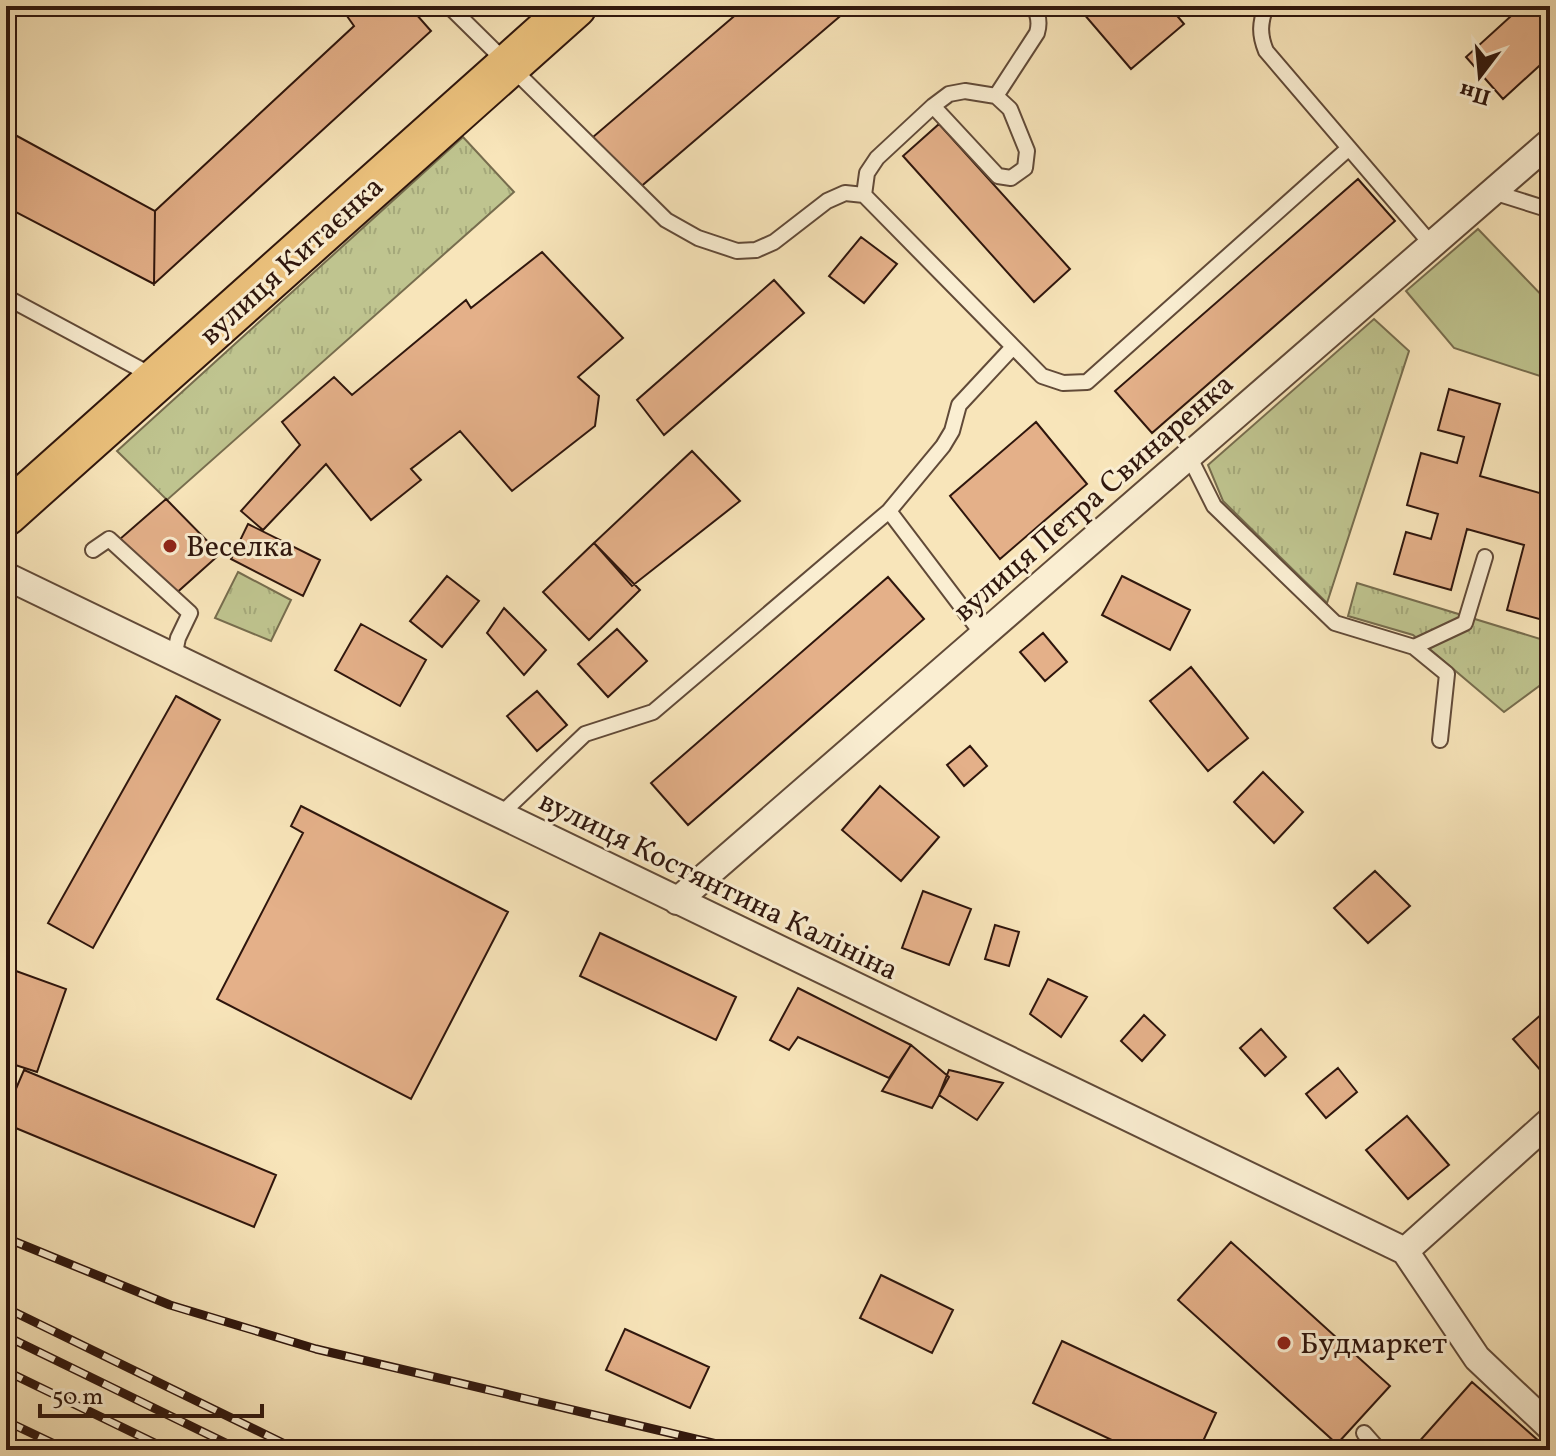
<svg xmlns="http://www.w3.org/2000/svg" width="1556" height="1456" viewBox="0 0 1556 1456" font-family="Vollkorn,serif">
<defs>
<pattern id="park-tufts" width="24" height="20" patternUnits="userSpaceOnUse" patternTransform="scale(2)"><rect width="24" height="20" fill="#bfc48f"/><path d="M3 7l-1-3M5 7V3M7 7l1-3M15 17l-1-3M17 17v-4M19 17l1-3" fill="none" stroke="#a4a87a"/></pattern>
</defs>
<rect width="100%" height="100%" fill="#f8e5ba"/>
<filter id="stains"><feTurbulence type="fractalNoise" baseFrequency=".0025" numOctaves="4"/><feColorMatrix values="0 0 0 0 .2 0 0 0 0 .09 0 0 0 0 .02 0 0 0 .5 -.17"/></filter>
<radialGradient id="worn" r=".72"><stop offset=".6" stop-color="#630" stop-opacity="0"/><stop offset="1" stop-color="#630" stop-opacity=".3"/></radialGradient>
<!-- park -->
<path fill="url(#park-tufts)" stroke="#776d4e" stroke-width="2" d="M 463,137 L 514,192 L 167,500 L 117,451 Z
M 1374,319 L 1409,351 L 1327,603 L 1223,501 L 1208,465 Z
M 238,572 L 291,600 L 271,641 L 215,618 Z
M 1357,583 L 1550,642 L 1550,678 L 1504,712 L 1413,635 L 1348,616 Z"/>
<!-- pitch -->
<path fill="#bfc48f" stroke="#776d4e" stroke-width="2" d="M 1478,229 L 1550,304 L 1550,343 L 1540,376 L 1454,348 L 1406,291 Z"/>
<!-- building -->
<path fill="#e4b089" stroke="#2f160d" stroke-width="2" d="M 340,6 L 409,6 L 431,31 L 154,284 L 155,211 L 354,26 Z
M 746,6 L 852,6 L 638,189 L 593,137 Z
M 1077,6 L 1169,6 L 1184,24 L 1131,69 Z
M 1522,6 L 1550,6 L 1550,56 L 1503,99 L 1466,57 Z
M 939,124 L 1070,269 L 1034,302 L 903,156 Z
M 6,130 L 155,211 L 154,284 L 6,207 Z
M 1358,179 L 1395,221 L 1152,433 L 1115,391 Z
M 861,237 L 897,264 L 864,303 L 829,276 Z
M 542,252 L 623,338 L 578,377 L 599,396 L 595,426 L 512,491 L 460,431 L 411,469 L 421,480 L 371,520 L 326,464 L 263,530 L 241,511 L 300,445 L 282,422 L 334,377 L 352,395 L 466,300 L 471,308 Z
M 774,280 L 804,313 L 664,435 L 637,400 Z
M 1449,389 L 1500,404 L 1480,476 L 1550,496 L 1550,622 L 1507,610 L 1524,545 L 1467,529 L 1451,590 L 1394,574 L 1406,532 L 1431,539 L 1438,514 L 1407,505 L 1421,453 L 1457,463 L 1464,437 L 1438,430 Z
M 1036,422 L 1087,484 L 1000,559 L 950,496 Z
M 692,451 L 740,501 L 632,586 L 594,543 Z
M 166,499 L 220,554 L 173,596 L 120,539 Z
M 248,524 L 320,560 L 303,596 L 231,559 Z
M 594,543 L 640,590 L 589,640 L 543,592 Z
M 447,576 L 479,601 L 442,647 L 410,621 Z
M 1122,576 L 1190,610 L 1170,650 L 1102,615 Z
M 888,577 L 924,619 L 688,825 L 651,783 Z
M 504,608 L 546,650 L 524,675 L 487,633 Z
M 361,624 L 426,660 L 400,706 L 335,670 Z
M 617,629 L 647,661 L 608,697 L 578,664 Z
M 1043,633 L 1067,662 L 1045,681 L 1020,652 Z
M 1191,667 L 1248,738 L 1208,771 L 1150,701 Z
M 537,691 L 567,725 L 537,751 L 507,716 Z
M 176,696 L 220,720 L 93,948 L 48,923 Z
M 970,746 L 987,766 L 964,786 L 947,765 Z
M 1263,772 L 1303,812 L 1274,843 L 1234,802 Z
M 880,786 L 939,837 L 901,881 L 842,830 Z
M 301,806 L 508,912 L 411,1099 L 217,999 L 303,833 L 291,826 Z
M 1375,871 L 1410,906 L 1368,943 L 1334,908 Z
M 923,891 L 971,909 L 949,965 L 902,948 Z
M 995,925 L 1019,932 L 1009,966 L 985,959 Z
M 600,933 L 736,997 L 716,1040 L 580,976 Z
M 16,971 L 66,989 L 37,1072 L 6,1062 L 6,1000 Z
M 1048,979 L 1087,997 L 1061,1037 L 1030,1014 Z
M 798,988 L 911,1045 L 889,1078 L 798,1037 L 789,1050 L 770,1040 Z
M 1550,1007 L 1550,1081 L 1513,1039 Z
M 1144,1015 L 1165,1035 L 1142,1061 L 1121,1041 Z
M 1261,1029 L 1286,1057 L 1265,1076 L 1240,1048 Z
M 911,1045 L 949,1077 L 932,1108 L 882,1091 Z
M 1338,1068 L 1357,1092 L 1326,1118 L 1306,1094 Z
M 24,1070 L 276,1175 L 254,1227 L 6,1124 L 6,1112 Z
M 949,1070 L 1003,1083 L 977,1120 L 939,1095 Z
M 1407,1116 L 1449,1165 L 1408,1199 L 1366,1150 Z
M 1231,1242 L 1390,1386 L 1337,1444 L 1178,1300 Z
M 881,1275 L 953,1310 L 932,1353 L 860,1318 Z
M 625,1329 L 709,1367 L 690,1408 L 606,1370 Z
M 1062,1341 L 1216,1413 L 1199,1450 L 1133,1450 L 1033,1403 Z
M 1472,1382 L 1549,1450 L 1423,1450 L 1417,1444 Z"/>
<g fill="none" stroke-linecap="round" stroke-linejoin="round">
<defs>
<path id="service" d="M 449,6 L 666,220 L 698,238 L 737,251 L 756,250 L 774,242 L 827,201 L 845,193 L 864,195 L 1042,376 L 1063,383 L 1087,382 L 1349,148
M 1266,6 C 1260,23 1259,34 1266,51 L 1432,245
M 996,96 L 1037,33 C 1040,23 1039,15 1033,6
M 1493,192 L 1550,210
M 864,195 L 867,173 L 877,158 L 933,106 L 949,94 L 965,91 L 996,96 L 1010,109 L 1027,151 L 1025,168 L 1011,178 L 998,176 L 933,106
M 6,297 L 153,376
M 1189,456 L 1214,506 L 1335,623 L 1414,647 L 1465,623 L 1485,557
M 889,511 L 983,635
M 93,550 L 109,539 L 190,613 L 178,638 L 174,657
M 1414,647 L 1447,674 L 1440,740
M 500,815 L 585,734 L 653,712 L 889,511 L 943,446 L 952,431 L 959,405 L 1013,347
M 1364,1433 L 1379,1450"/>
<path id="minor" d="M 6,576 L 1405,1251
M 677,901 L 1550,142
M 1405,1251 L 1477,1358 L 1550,1427
M 1405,1251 L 1550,1121"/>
<path id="primary" d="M 6,514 L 575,6"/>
</defs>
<!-- service casing -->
<use href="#service" stroke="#614a38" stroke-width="18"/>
<!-- minor casing -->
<use href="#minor" stroke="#614a38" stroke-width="30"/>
<!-- primary casing -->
<use href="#primary" stroke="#2f160d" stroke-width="46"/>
<!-- service -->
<use href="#service" stroke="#faeed2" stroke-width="14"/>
<!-- minor -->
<use href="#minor" stroke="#faeed2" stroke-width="26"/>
<!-- primary -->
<use href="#primary" stroke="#ecc27d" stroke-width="42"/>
<defs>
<path id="rail" d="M 6,1238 L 170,1305 L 316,1349 L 742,1450
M 6,1308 L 297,1450
M 6,1336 L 240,1450
M 6,1371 L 169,1450
M 6,1421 L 67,1450"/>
</defs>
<!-- rail casing -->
<use href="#rail" stroke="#2f160d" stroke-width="9"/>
<!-- rail -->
<use href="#rail" stroke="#faeed2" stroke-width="6" stroke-dasharray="18" stroke-linecap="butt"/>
</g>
<!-- markers -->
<g fill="#8f2418" stroke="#faeed2" stroke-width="3">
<circle cx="170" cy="546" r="8"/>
<circle cx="1284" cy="1343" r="8"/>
</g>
<g text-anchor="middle" stroke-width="6" stroke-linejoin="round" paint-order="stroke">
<!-- street labels -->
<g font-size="30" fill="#2f160d" stroke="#faeed2">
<text transform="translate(291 260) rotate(-42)" y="10">вулиця Китаєнка</text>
<text transform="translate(1093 497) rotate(-41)" y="10">вулиця Петра Свинаренка</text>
<text transform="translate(719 885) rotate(26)" y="10">вулиця Костянтина Калініна</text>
</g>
<!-- poi labels -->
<g font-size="30" fill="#2f160d" stroke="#faeed2" text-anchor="start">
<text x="186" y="556">Веселка</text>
<text x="1300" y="1353">Будмаркет</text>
</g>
</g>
<!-- margin -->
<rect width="1556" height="1456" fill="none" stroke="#f8e5ba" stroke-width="32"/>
<rect x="8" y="8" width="1540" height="1440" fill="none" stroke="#2f160d" stroke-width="4"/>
<rect x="16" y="16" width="1524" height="1424" fill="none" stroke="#2f160d" stroke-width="2"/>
<!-- north arrow -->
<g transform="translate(1480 76) rotate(196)" stroke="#faeed2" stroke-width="6" paint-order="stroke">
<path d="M0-6L14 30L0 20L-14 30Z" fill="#2f160d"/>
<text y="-12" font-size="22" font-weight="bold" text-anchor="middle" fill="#2f160d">Пн</text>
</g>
<!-- scale -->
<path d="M40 1404v12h222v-12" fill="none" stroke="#2f160d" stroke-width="4"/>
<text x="52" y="1404" font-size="24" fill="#2f160d" stroke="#faeed2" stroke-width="6" paint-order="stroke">50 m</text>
<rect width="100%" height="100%" filter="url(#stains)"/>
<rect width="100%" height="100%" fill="url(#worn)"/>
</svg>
